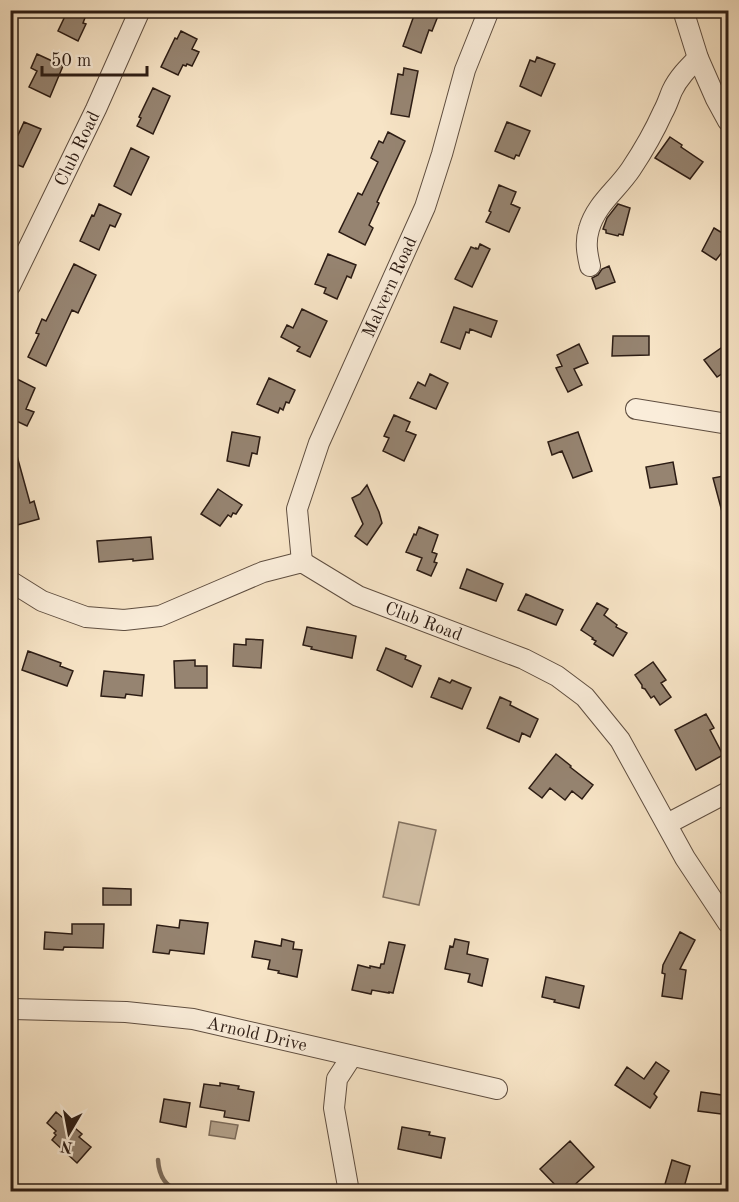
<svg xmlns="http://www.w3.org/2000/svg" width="739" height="1202" viewBox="0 0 739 1202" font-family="'Old Standard TT',serif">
<rect width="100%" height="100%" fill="#f7e4c6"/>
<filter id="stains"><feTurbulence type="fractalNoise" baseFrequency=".00333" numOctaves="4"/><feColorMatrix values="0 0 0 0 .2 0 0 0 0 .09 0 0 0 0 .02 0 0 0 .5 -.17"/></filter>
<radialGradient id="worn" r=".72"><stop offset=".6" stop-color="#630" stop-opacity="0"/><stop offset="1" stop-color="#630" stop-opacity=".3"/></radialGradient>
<!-- green -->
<path fill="#d4c2a8" stroke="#806f5e" stroke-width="1.5" d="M 399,822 L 436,830 L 419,905 L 383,897 Z"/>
<!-- water -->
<path fill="#b2a089" stroke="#7c6b5a" stroke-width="1.5" d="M 211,1121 L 238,1125 L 235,1139 L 209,1135 Z"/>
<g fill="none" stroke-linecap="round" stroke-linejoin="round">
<!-- stream -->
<path stroke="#7c6b5a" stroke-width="4.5" d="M 158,1160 C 159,1176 165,1187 181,1192
M 267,1192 L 268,1192"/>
</g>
<!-- building -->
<path fill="#968471" stroke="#2c1c14" stroke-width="1.5" d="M 68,10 L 88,10 L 83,23 L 86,24 L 78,41 L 58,31 Z
M 416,10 L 423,10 L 438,16 L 432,31 L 429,30 L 421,53 L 403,46 Z
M 181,31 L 197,39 L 192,49 L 199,52 L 192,66 L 187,64 L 186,66 L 183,65 L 178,75 L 161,67 L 175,38 L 177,39 Z
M 37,54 L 63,66 L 50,97 L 29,87 L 37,71 L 31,68 Z
M 537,57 L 555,64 L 541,96 L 520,86 L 530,60 L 535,62 Z
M 404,68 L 418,71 L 409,117 L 391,114 L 398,74 L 403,75 Z
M 153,88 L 170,96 L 153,134 L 137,126 L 141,118 L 139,117 Z
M 24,122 L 41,129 L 23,167 L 10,162 L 10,131 L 18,135 Z
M 507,122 L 530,131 L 519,156 L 516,155 L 514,159 L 495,151 Z
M 388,132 L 405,141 L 377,202 L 379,203 L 369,225 L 373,228 L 365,245 L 339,232 L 358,193 L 362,195 L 378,162 L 371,158 L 379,141 L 383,143 Z
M 670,137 L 682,145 L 681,147 L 703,162 L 690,179 L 655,158 Z
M 131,148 L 149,157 L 131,195 L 114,186 Z
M 499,185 L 516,192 L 511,204 L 520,208 L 509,232 L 486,222 L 491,212 L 489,211 Z
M 99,204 L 121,214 L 115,227 L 110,225 L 99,250 L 80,241 L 92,215 L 94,216 Z
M 618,204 L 630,208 L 623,235 L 619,234 L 618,236 L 606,233 L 606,230 L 603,229 L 607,218 Z
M 714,228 L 729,237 L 729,254 L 723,251 L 716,260 L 702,251 Z
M 480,244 L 490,249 L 472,287 L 455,279 L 471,247 L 476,249 L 476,248 L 478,249 Z
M 328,254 L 356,265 L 351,278 L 347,276 L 337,299 L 324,293 L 326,288 L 315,284 Z
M 74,264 L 96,275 L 78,313 L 72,310 L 46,366 L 28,357 L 39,334 L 36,333 L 42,319 L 46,321 Z
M 609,266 L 615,282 L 596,289 L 592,278 L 598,275 L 602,269 Z
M 454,307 L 497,321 L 491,337 L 470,329 L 469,333 L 466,332 L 460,349 L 441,342 Z
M 302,309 L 327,321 L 310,357 L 297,351 L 300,347 L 281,337 L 287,325 L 293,328 Z
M 613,336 L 649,336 L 649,355 L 612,356 Z
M 579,344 L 588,363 L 574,369 L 582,385 L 568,392 L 556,368 L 562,366 L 557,355 Z
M 724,346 L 729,352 L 729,369 L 717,377 L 704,360 Z
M 430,374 L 448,383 L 436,409 L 410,398 L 418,382 L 425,386 Z
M 15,378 L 35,388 L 26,409 L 34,412 L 27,426 L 10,418 L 10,387 Z
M 269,378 L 295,390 L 289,403 L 286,402 L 283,410 L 280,408 L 278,413 L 257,404 Z
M 394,415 L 410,422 L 406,431 L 416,435 L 404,461 L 383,451 L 389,438 L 384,436 Z
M 232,432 L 260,437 L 257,454 L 252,453 L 249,466 L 227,461 Z
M 578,432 L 592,471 L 573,478 L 562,451 L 552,455 L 548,442 Z
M 14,445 L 30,503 L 34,501 L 39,519 L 17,525 L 13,512 L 10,512 L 10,446 Z
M 673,462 L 677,484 L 650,488 L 646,467 Z
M 729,475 L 729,522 L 725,523 L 713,478 Z
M 367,485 L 379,512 L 382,523 L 367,545 L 355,536 L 363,524 L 352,498 L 360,494 Z
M 218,489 L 242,505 L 236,514 L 233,513 L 231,517 L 228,515 L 220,526 L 201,514 Z
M 419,527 L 438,535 L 432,552 L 437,554 L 434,562 L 437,563 L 431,576 L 417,570 L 422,558 L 406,552 L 414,534 L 416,535 Z
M 151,537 L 153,559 L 133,561 L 133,559 L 99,562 L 97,541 Z
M 467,569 L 503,584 L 496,601 L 460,588 Z
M 526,594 L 563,610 L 556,625 L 518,610 Z
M 597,603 L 608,609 L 604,615 L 617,625 L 616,627 L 627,633 L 613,656 L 594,644 L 596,641 L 592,639 L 593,638 L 581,630 Z
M 307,627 L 356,636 L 352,658 L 311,649 L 312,647 L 303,645 Z
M 246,639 L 263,640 L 261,668 L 233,666 L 234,644 L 246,645 Z
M 386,648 L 406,656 L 405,659 L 421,666 L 412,687 L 377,670 Z
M 28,651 L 61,663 L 60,666 L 73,671 L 67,686 L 22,670 Z
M 195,660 L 195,666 L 207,666 L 207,688 L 175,688 L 174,661 Z
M 653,662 L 666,680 L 661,683 L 671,697 L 660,705 L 654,696 L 651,698 L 645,689 L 642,688 L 642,685 L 635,675 Z
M 104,671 L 144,675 L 142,696 L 126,694 L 125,698 L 101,696 Z
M 439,678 L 450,683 L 452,680 L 471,688 L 462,709 L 431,697 Z
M 500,697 L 511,702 L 510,705 L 538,719 L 530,737 L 522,733 L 519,742 L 487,728 Z
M 706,714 L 714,728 L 710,730 L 723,755 L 696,770 L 675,730 Z
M 556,754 L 571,766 L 570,767 L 593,785 L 582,799 L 572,791 L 565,800 L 550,788 L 542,798 L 529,788 Z
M 103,888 L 131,889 L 131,905 L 103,905 Z
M 180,920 L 208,923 L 204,954 L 170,950 L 169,954 L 153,952 L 157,925 L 179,928 Z
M 72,924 L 104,924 L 103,948 L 64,947 L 63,950 L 44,949 L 45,932 L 72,934 Z
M 680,932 L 695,940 L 680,969 L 686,970 L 682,999 L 662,996 L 665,974 L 662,973 L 663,965 Z
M 282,939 L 294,942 L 293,949 L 302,950 L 297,977 L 278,973 L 279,971 L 268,969 L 270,960 L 252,957 L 255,941 L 281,946 Z
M 455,939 L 469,942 L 467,954 L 488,959 L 482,986 L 468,982 L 470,974 L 445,969 L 450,946 L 453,947 Z
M 389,942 L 405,945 L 393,993 L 389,992 L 389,993 L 372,990 L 371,994 L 352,990 L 358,965 L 370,968 L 370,966 L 380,968 L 381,964 L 384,964 Z
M 546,977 L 584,986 L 579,1008 L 554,1002 L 555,1000 L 542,997 Z
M 656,1062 L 669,1071 L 654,1094 L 657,1097 L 650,1108 L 615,1085 L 627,1067 L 644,1079 Z
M 220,1083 L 239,1086 L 238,1089 L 254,1092 L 249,1121 L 224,1117 L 225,1111 L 200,1107 L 204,1084 L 220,1086 Z
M 701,1092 L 722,1095 L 722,1098 L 729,1098 L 729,1115 L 698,1111 Z
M 164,1099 L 190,1103 L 186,1127 L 160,1122 Z
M 56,1112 L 82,1134 L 79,1137 L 91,1147 L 77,1163 L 52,1140 L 56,1135 L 54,1133 L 56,1131 L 47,1123 Z
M 402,1127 L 430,1132 L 429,1135 L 445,1138 L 441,1158 L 398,1149 Z
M 570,1141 L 594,1167 L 568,1191 L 561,1191 L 540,1169 Z
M 672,1160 L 690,1166 L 683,1191 L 663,1191 Z"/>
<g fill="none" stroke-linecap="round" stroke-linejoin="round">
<defs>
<g id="minor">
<path d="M 683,10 L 698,58 L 716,99 L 728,121"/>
<path d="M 590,266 C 587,253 585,242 589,229 C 596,204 617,190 631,169 C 643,151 654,132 663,112 C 667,105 669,98 672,91 C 678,78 688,68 698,58"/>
<path id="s1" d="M 10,286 L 96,109 L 140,10"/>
<path d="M 636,409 L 728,424"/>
<path id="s2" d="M 302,562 L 297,509 L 319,443 L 425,207 L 442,154 L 465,70 L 489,10"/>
<path id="s3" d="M 10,581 L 42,601 L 86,617 L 124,620 L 160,616 L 263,572 L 302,562 L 358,596 L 524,659 L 557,676 L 585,697 L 620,740 L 685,858 L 728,923"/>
<path d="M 667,824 L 728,792"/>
<path id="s4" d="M 13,1009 L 126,1012 L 193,1019 L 497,1089"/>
<path d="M 349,1192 L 334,1108 L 337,1079 L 352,1056"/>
</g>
</defs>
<!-- minor casing -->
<use href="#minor" stroke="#5f4e40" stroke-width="22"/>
<!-- minor -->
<use href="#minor" stroke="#faedda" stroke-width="20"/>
</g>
<g text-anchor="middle" stroke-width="4.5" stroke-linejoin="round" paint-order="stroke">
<!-- street labels -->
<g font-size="18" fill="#2c1c14" stroke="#faedda">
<text dy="6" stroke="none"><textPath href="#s1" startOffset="153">Club Road</textPath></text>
<text dy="6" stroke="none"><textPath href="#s2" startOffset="294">Malvern Road</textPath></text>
<text dy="6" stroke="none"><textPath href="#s3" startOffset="447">Club Road</textPath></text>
<text dy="6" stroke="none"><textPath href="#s4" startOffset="246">Arnold Drive</textPath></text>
</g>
</g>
<!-- margin -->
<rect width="739" height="1202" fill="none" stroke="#f7e4c6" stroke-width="36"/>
<rect x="12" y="12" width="715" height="1178" fill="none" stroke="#2c1c14" stroke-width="3"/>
<rect x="18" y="18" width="703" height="1166" fill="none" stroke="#2c1c14" stroke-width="1.5"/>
<!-- north arrow -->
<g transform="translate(69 1133) rotate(190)" stroke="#faedda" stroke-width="4.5" paint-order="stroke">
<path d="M0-4.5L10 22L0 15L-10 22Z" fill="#2c1c14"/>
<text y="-9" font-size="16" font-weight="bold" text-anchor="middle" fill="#2c1c14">N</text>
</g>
<!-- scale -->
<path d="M42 66v9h105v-9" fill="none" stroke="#2c1c14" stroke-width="3"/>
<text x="51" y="66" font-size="18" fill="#2c1c14" stroke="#faedda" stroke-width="4.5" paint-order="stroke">50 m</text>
<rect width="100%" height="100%" filter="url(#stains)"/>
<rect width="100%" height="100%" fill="url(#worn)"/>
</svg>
